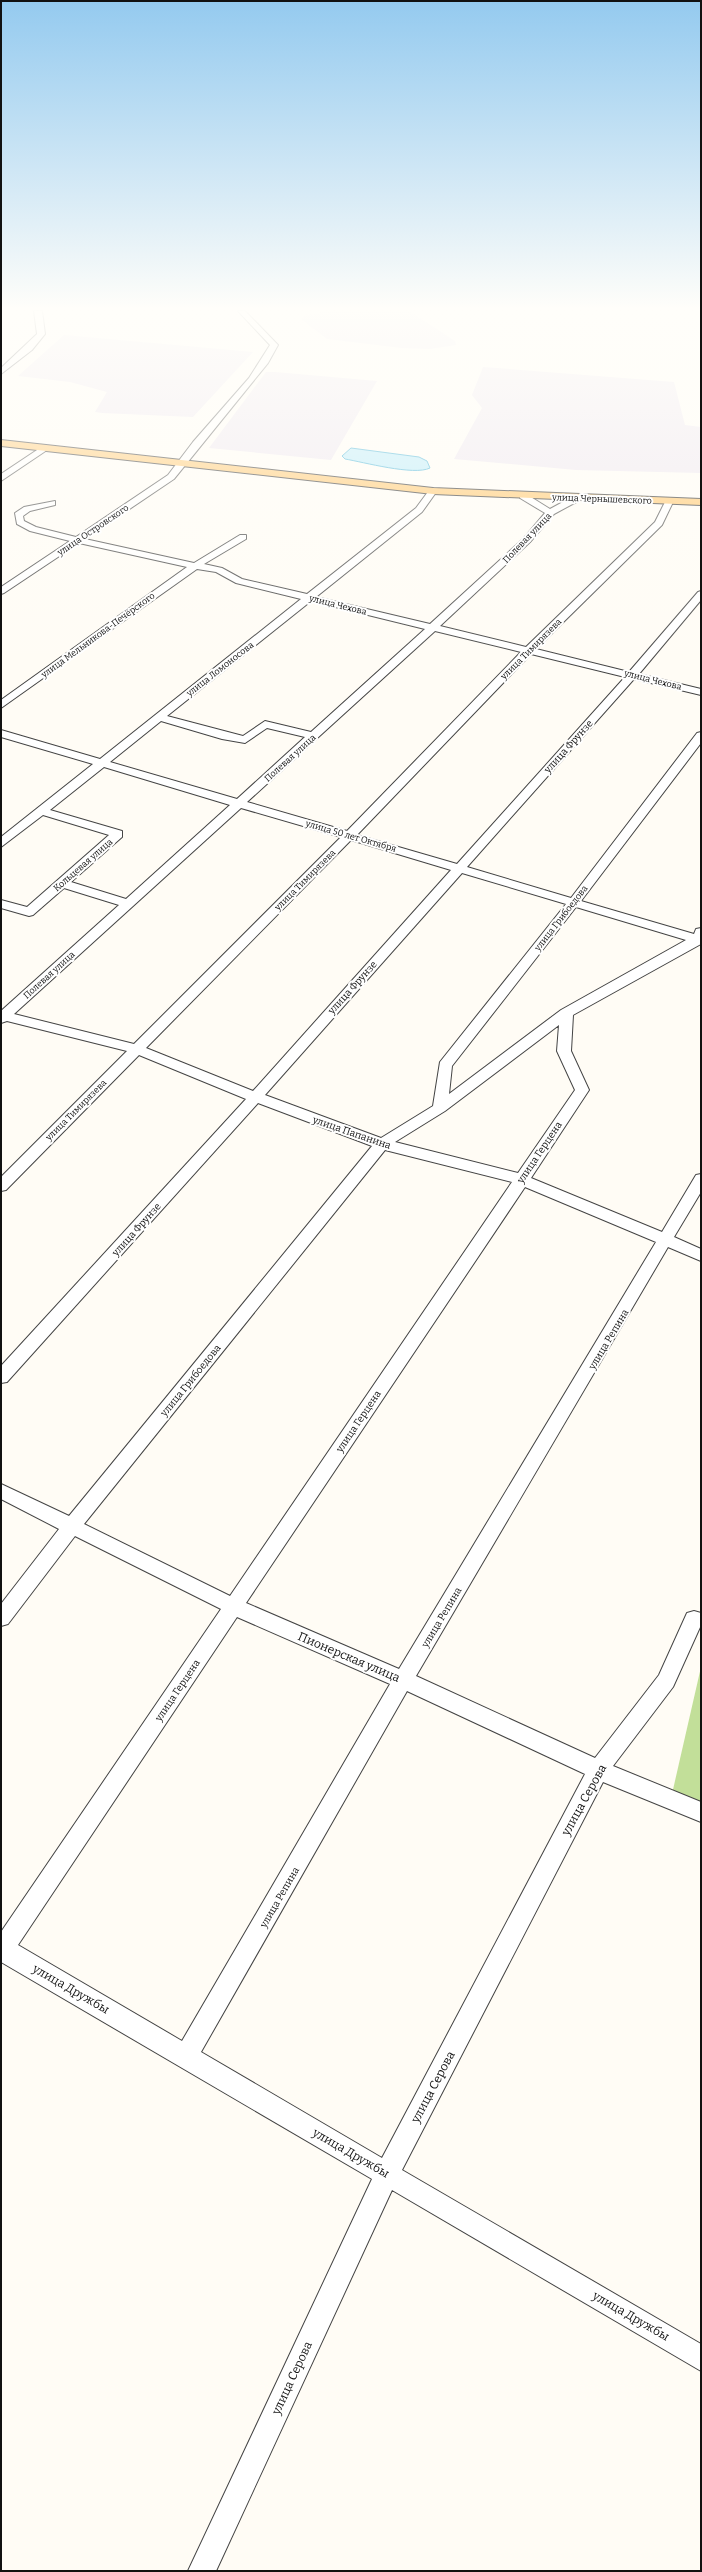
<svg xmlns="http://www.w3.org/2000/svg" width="702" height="2572" viewBox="0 0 702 2572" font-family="Bitter,serif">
<rect width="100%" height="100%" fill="#fffcf5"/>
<!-- industrial -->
<path fill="#ede5ef" d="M 326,311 L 409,311 L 455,341 L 456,345 L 430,349 L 402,348 L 327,339 L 301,319 L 305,316 Z
M 64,335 L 253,352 L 193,417 L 102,413 L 95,412 L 107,392 L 70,382 L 18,376 Z
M 483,367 L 674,382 L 685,425 L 701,427 L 701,473 L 576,470 L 454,459 L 482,408 L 472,395 Z
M 266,372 L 275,372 L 377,381 L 331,460 L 209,448 Z"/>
<!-- forest -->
<path fill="#c2df99" d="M 701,1667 L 701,1806 L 672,1794 Z"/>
<!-- water -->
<path fill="#b6eafa" stroke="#38add5" d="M 351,448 L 419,457 L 427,461 L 430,468 C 414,476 363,462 345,459 L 342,456 Z"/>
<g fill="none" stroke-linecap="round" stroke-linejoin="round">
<defs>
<path id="minor" d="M 34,311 L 42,311 L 45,334 L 32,350 L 1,374 L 1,368 L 37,334 Z
M 238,311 L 245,311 L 278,345 L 268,363 L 174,479 L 85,539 L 194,563 L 240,535 L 246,535 L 246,539 L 204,564 L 222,568 L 242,579 L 307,594 L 416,508 L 430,489 L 433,488 L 437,491 L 422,512 L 316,597 L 430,624 L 524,538 L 545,513 L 520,498 L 520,494 L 526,494 L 550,509 L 574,496 L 580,496 L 580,500 L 554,514 L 530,542 L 440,626 L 526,647 L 655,522 L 665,502 L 669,499 L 673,502 L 662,525 L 536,649 L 629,672 L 698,592 L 701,591 L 701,600 L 639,674 L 701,689 L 701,695 L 634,679 L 467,867 L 571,898 L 697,733 L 701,732 L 701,743 L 581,901 L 694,934 L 696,929 L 701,928 L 701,944 L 573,1015 L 571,1051 L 589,1090 L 531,1178 L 662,1232 L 696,1175 L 701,1174 L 701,1192 L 674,1237 L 701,1249 L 701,1261 L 668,1247 L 416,1676 L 595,1758 L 659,1675 L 687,1613 L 694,1611 L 701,1613 L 701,1625 L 673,1687 L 613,1766 L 701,1802 L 701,1822 L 603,1782 L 402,2170 L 701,2344 L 701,2371 L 392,2190 L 216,2571 L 188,2571 L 372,2179 L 1,1962 L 1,1932 L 221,1609 L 75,1536 L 8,1624 L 1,1626 L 1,1604 L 59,1529 L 1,1499 L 1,1484 L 69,1516 L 372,1146 L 258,1103 L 7,1382 L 1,1383 L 1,1366 L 246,1099 L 139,1055 L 6,1190 L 1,1191 L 1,1177 L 127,1051 L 7,1021 L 1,1023 L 1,1011 L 119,905 L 64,888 L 33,915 L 29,916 L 1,908 L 1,900 L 27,907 L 109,835 L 43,815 L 1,847 L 1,837 L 93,764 L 1,737 L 1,730 L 100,759 L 301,599 L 236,583 L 216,572 L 197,569 L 1,708 L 1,700 L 187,567 L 79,543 L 4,593 L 1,594 L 1,587 L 70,541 L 30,531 L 17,524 L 15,513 L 24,507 L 55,501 L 55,505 L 30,511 L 23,516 L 24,521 L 36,527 L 76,537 L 168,475 L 193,442 L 249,378 L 270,345 ZM 311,601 L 425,629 L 311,732 L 265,721 L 243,736 L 167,716 ZM 435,631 L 521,652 L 347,831 L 247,802 ZM 531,654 L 625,677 L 457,864 L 357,835 ZM 161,721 L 222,739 L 245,743 L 267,728 L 305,737 L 237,799 L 110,762 ZM 104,767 L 230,805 L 126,899 L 71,882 L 122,837 L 122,831 L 50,810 ZM 241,808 L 341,837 L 134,1044 L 14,1014 ZM 351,840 L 451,870 L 253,1091 L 146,1048 ZM 462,873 L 566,904 L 440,1062 L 433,1106 L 381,1138 L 265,1095 ZM 576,907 L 686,940 L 561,1010 L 449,1094 L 452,1066 ZM 559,1025 L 557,1051 L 575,1090 L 518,1173 L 395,1142 L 445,1111 ZM 385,1150 L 512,1182 L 230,1596 L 84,1524 ZM 525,1187 L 656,1242 L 399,1669 L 246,1603 ZM 237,1617 L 390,1684 L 182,2041 L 18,1945 ZM 407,1691 L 585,1774 L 382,2158 L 201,2052 Z
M 43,446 L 50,448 L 1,481 L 1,474 Z"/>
<path id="major" d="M 1,440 L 433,488 L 701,499 L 701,505 L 433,494 L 1,446 Z"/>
</defs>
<!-- minor casing -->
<use href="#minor" stroke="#444" stroke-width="2"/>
<!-- major casing -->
<use href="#major" stroke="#222" stroke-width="2"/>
<!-- minor -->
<use href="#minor" fill="#fff" fill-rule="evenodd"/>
<!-- major -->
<use href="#major" fill="#ffc465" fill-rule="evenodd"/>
</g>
<!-- sky -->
<linearGradient id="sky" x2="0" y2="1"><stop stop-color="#94caef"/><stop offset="0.46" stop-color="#fffefa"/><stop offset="1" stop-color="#fffefa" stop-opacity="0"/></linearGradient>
<rect width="702" height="671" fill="url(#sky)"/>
<g text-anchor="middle" stroke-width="4" stroke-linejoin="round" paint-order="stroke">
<!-- far-street labels -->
<g font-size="9" fill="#111" stroke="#fff">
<text transform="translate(602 499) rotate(2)" y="3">улица Чернышевского</text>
<text transform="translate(93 530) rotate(-34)" y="3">улица Островского</text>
<text transform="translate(527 538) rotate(-46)" y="3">Полевая улица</text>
<text transform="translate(338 605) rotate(14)" y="3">улица Чехова</text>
<text transform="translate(98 635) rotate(-36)" y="3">улица Мельникова-Печёрского</text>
<text transform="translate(531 649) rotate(-45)" y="3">улица Тимирязева</text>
<text transform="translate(220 669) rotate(-38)" y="3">улица Ломоносова</text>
<text transform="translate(653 680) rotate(14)" y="3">улица Чехова</text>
<text transform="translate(290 758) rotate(-42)" y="3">Полевая улица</text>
<text transform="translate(351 836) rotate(16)" y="3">улица 50 лет Октября</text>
<text transform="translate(83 865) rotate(-41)" y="3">Кольцевая улица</text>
<text transform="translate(305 880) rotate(-45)" y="3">улица Тимирязева</text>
<text transform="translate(561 918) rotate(-52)" y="3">улица Грибоедова</text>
<text transform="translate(49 975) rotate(-42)" y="3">Полевая улица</text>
<text transform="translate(76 1110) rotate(-45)" y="3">улица Тимирязева</text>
</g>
<!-- street labels -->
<g font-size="10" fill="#111" stroke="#fff">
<text transform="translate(568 746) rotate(-48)" y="4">улица Фрунзе</text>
<text transform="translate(352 987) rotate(-48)" y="4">улица Фрунзе</text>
<text transform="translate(352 1132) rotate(19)" y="4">улица Папанина</text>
<text transform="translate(539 1152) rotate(-56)" y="4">улица Герцена</text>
<text transform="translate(136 1229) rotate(-48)" y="4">улица Фрунзе</text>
<text transform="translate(608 1339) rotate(-59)" y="4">улица Репина</text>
<text transform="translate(190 1380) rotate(-51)" y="4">улица Грибоедова</text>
<text transform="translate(358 1421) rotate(-56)" y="4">улица Герцена</text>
<text transform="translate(441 1617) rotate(-59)" y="4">улица Репина</text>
<text transform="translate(177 1690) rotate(-56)" y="4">улица Герцена</text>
<text transform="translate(279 1897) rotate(-60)" y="4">улица Репина</text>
</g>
<!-- near-street labels -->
<g font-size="12" fill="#111" stroke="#fff">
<text transform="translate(349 1657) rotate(23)" y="4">Пионерская улица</text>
<text transform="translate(584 1800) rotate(-61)" y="4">улица Серова</text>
<text transform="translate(71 1989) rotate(30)" y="4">улица Дружбы</text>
<text transform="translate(433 2087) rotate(-62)" y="4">улица Серова</text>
<text transform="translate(351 2153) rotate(30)" y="4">улица Дружбы</text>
<text transform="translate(631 2316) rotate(30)" y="4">улица Дружбы</text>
<text transform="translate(292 2378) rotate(-65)" y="4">улица Серова</text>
</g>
</g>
<!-- border -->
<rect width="702" height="2572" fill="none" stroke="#111111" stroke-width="4"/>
</svg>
